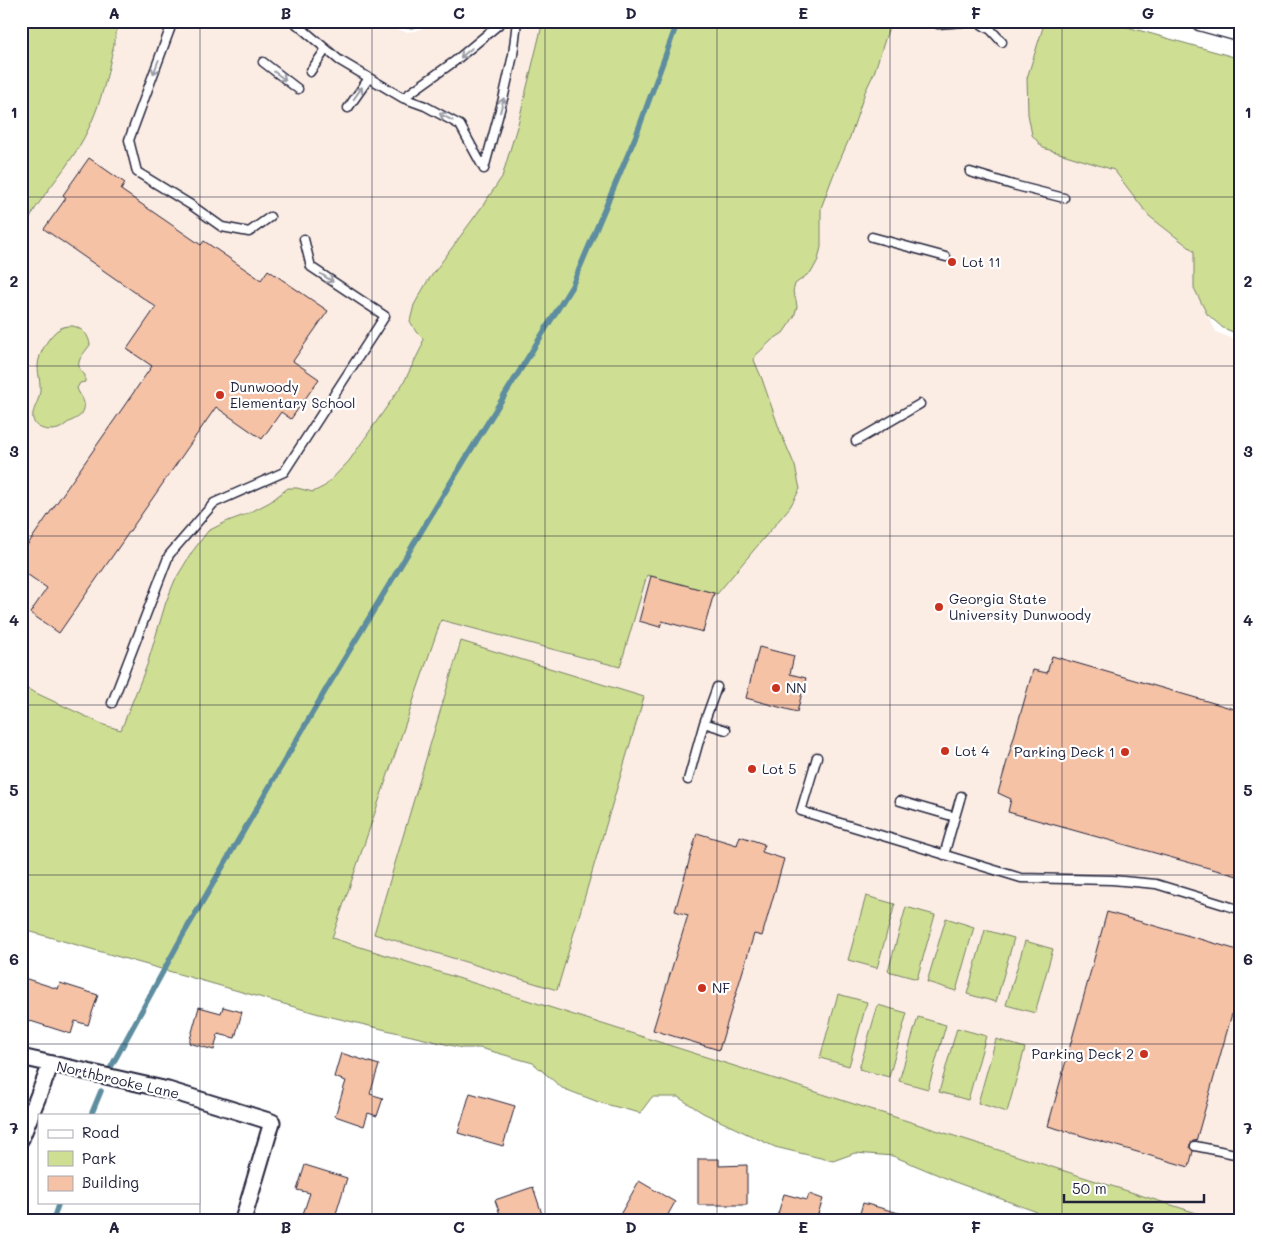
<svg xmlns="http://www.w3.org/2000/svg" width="1262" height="1241" viewBox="0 0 1262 1241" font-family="Mali,sans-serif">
<rect width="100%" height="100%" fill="#fff"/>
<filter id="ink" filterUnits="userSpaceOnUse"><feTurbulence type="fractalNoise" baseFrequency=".02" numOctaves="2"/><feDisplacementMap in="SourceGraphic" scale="10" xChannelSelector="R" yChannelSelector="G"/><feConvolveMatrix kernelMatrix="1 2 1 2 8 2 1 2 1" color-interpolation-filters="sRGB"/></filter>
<g filter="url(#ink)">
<!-- built -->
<path fill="#fcede4" d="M 118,21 L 384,21 L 395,28 L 406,32 L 414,31 L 423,28 L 432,21 L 543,21 L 519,120 L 502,177 L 481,208 L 427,282 L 414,305 L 410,321 L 416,332 L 423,339 L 422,346 L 404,382 L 349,461 L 325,486 L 313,492 L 297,488 L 288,488 L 270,502 L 247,514 L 228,521 L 208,531 L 192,552 L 175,580 L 166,602 L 147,665 L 121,730 L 104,725 L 21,686 L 21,290 L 23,282 L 21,263 L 21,237 L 34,211 L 75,153 L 84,137 L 100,101 L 110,68 Z
M 891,21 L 1045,21 L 1027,78 L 1043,148 L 1114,170 L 1149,216 L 1194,251 L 1194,288 L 1216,332 L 1241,342 L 1241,1218 L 1206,1216 L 332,938 L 441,620 L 619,667 L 647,574 L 717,594 L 790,507 L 800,489 L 795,466 L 780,431 L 762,379 L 754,360 L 755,356 L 772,340 L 783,333 L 794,317 L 797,306 L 796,300 L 793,292 L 795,284 L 800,280 L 821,247 L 821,208 L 833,176 L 850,137 L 865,92 L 874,73 Z"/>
<!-- green -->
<path fill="#cedf93" stroke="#788067" d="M 24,21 L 118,21 C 110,67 101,113 75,153 C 63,172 47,190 35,209 C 30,218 25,228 21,237 L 21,31 Z
M 390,21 L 430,21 C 413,30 407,31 390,21 Z
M 543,21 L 891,21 L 874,73 L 865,92 L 850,137 L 833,176 L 821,208 L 821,247 L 818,260 L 812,271 L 795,284 L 793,292 L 796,300 L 797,307 L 794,317 L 783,333 L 772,340 L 755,356 L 754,360 L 762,379 L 780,431 L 795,466 L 800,489 L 790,507 L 717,594 L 647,575 L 620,667 L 441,620 L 332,938 L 1206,1216 L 1241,1218 L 1241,1220 L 1036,1220 L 1037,1212 L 955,1182 L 893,1156 L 855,1153 L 833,1161 L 775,1147 L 703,1113 L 678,1097 L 652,1097 L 640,1113 L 601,1103 L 562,1088 L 533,1063 L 480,1048 L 462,1048 L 319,1014 L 21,929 L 21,686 L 104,725 L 121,730 L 147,665 L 166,602 L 175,580 L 192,552 L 208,531 L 228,521 L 247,514 L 270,502 L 288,488 L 297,488 L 313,492 L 325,486 L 349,461 L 404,382 L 422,346 L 423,339 L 416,332 L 410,321 L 414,305 L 427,282 L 481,208 L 502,177 L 519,120 Z
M 1045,21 L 1106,21 L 1241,59 L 1241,335 L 1223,328 L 1207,314 L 1194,288 L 1194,251 L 1149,216 L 1114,170 L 1043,148 L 1032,135 L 1028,114 L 1027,78 Z
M 73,326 C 83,329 89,335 90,345 C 82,356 72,364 85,375 L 85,382 L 80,383 L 77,388 C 79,395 86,400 84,409 C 82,416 77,418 71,421 C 66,423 62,428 58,429 C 51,431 41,430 36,425 C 28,415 37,406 39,396 C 42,386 38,376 38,366 C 38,354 50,333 61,328 C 65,326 69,326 73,326 Z
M 461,641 L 644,697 L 557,990 L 374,934 Z
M 866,896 L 895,904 L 877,968 L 848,960 Z
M 906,907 L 935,915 L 917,979 L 888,971 Z
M 946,918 L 974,927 L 956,991 L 927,982 Z
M 985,930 L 1014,938 L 996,1002 L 967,994 Z
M 1025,941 L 1053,949 L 1035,1013 L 1006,1005 Z
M 838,994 L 867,1002 L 849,1066 L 820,1058 Z
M 878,1005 L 907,1013 L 889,1077 L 859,1069 Z
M 918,1017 L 946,1025 L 928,1089 L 899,1081 Z
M 957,1028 L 986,1036 L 968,1100 L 939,1092 Z
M 996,1039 L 1025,1048 L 1007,1112 L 978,1103 Z"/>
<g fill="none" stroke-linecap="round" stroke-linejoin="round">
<!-- stream -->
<path stroke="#5d8d9f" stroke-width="5.5" d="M 111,1067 L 183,935 L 328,686 L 448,487 L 572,286 L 637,133 L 678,21
M 91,1115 L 101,1091
M 53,1220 L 59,1202"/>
</g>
<!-- building -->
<path fill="#f5c2a6" stroke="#22223b" d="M 89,158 L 125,183 L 121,190 L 201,245 L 204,241 L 261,280 L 268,270 L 328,311 L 293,361 L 319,379 L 291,419 L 281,412 L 262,439 L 216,407 L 59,633 L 30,613 L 47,588 L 21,570 L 21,554 L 152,366 L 127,349 L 156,307 L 44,229 L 66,198 L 63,195 Z
M 651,576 L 714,593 L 703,632 L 662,621 L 660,627 L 639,621 Z
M 759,647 L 794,656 L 790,674 L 806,678 L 797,712 L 746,698 Z
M 1052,656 L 1241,711 L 1241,877 L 1008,812 L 1011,799 L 998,793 L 1033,670 L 1047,673 Z
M 697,833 L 737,845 L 740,836 L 764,844 L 762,852 L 784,859 L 762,936 L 754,934 L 719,1050 L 653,1030 L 688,915 L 675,911 Z
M 1107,912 L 1241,951 L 1241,982 L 1196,1141 L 1193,1141 L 1190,1144 L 1190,1148 L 1193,1151 L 1189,1167 L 1048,1126 Z
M 21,977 L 58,989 L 60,983 L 98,995 L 88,1025 L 75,1021 L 71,1034 L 21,1018 Z
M 199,1007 L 221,1013 L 223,1007 L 242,1012 L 235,1038 L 218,1034 L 214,1050 L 189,1043 Z
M 341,1053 L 379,1065 L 370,1094 L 383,1098 L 377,1116 L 368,1113 L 364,1126 L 335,1116 L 346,1081 L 334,1077 Z
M 470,1093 L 515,1106 L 503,1146 L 458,1133 Z
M 698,1159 L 719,1159 L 719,1166 L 747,1165 L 747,1205 L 698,1205 Z
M 305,1165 L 347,1178 L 334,1220 L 301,1220 L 310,1193 L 297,1190 Z
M 639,1181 L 675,1202 L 665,1220 L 617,1220 Z
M 533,1187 L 544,1220 L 502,1220 L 495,1200 Z
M 784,1194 L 807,1200 L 809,1194 L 823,1199 L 816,1220 L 776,1220 Z
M 863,1203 L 906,1215 L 906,1220 L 858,1220 Z"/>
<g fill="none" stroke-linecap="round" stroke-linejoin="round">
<defs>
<path id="service" d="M 173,21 L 129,140 L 137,172 L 191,205 L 222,227 L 249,232 L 270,217
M 293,21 L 339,60 L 403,98 L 425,106 L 460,125 L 484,169
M 938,24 L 976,21 L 991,30 L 1002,42
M 263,62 L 298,89
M 310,72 L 326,49
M 403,98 L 455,61 L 503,21
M 348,108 L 369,78
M 484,169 L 504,95 L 513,55 L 517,21
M 970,172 L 1013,185 L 1064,198
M 872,237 L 946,257
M 856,441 L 920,404
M 112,703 L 169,555 L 214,503 L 284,472 L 385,316 L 311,267 L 304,239
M 704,723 L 717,687
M 817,757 L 801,811 L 1021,878 L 1112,880 L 1156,884 L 1241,910
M 688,780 L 704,723 L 726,730
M 900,801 L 955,817
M 944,855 L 961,796
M 1195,1146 L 1235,1154 L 1241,1154"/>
<path id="minor" d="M 21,1057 L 168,1090 L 272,1122 L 243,1220
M 21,1139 L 51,1064"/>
<path id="tertiary" d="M 1201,21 L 1241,32"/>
</defs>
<!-- service casing -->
<use href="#service" stroke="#22223b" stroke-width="11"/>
<!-- minor casing -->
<use href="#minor" stroke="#22223b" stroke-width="19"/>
<!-- tertiary casing -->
<use href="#tertiary" stroke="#22223b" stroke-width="22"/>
<!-- service -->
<use href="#service" stroke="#fff" stroke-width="8"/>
<!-- minor -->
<use href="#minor" stroke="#fff" stroke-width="15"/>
<!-- tertiary -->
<use href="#tertiary" stroke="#fff" stroke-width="19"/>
</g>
<!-- one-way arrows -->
<defs><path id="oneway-shaft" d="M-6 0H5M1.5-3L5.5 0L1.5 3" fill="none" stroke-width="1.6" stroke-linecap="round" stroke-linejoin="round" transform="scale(1.25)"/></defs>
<g stroke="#9c9ca7">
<use href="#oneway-shaft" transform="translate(466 53) rotate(140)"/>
<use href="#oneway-shaft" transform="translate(156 67) rotate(111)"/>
<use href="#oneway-shaft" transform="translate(280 76) rotate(37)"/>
<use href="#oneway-shaft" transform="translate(358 93) rotate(-55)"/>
<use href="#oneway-shaft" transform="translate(502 105) rotate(-75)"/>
<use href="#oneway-shaft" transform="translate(446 117) rotate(-152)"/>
<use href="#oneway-shaft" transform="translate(327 278) rotate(33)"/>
</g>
</g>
<!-- grid -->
<path fill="none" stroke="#22223b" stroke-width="1" stroke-opacity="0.55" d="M 200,21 L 200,1220M 372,21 L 372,1220M 545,21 L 545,1220M 717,21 L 717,1220M 890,21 L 890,1220M 1062,21 L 1062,1220M 21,197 L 1241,197M 21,366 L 1241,366M 21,536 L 1241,536M 21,705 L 1241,705M 21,875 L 1241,875M 21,1044 L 1241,1044"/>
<!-- markers -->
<g fill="#c8321e" stroke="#fff" stroke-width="2">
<circle cx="952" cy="262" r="5"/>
<circle cx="220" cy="395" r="5"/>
<circle cx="939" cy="607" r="5"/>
<circle cx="776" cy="688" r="5"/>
<circle cx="945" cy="751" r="5"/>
<circle cx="1125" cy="752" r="5"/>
<circle cx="752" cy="769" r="5"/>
<circle cx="702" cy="988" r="5"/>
<circle cx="1144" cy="1054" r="5"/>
</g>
<g text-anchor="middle" stroke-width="4.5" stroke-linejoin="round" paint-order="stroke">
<!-- poi labels -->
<g font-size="14" fill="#22223b" stroke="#fff" text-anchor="start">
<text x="962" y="267">Lot 11</text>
<text x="230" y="392">Dunwoody<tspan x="230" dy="16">Elementary School</tspan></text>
<text x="949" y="604">Georgia State<tspan x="949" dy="16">University Dunwoody</tspan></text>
<text x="786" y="693">NN</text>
<text x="955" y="756">Lot 4</text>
<text x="1115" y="757" text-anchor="end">Parking Deck 1</text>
<text x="762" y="774">Lot 5</text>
<text x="712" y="993">NF</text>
<text x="1134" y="1059" text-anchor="end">Parking Deck 2</text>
</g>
<!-- street labels -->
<g font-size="14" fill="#22223b" stroke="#fff">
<text transform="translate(118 1080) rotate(13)" y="5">Northbrooke Lane</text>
</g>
</g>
<!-- margin -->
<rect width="1262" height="1241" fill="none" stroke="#fff" stroke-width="55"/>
<!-- legend -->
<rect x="38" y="1114" width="162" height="90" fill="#ffffff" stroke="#a7a7b1"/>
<rect x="48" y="1130" width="25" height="8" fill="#ffffff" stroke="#a7a7b1"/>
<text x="82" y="1138" font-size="15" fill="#22223b">Road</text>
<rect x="48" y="1151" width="25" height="15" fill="#cedf93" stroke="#a7a7b1"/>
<text x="82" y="1164" font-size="15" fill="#22223b">Park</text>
<rect x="48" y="1176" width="25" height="15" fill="#f5c2a6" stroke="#a7a7b1"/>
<text x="82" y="1188" font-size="15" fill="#22223b">Building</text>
<!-- scale -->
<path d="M1064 1194v8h140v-8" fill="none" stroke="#22223b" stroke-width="2.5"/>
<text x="1072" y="1194" font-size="15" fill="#22223b" stroke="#ffffff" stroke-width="4" paint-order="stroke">50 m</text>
<rect x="28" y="28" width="1206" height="1186" fill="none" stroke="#22223b" stroke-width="2"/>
<g font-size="16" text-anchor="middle" font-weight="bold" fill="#22223b">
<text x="114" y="19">A</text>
<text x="286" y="19">B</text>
<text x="459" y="19">C</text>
<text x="631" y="19">D</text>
<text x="803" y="19">E</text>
<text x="976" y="19">F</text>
<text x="1148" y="19">G</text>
<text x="14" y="118">1</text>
<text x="1248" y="118">1</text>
<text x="14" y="287">2</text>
<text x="1248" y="287">2</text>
<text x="14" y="457">3</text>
<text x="1248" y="457">3</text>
<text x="14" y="626">4</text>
<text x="1248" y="626">4</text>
<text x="14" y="796">5</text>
<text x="1248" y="796">5</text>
<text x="14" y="965">6</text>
<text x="1248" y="965">6</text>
<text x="14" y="1134">7</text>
<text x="1248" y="1134">7</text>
<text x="114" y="1233">A</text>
<text x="286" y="1233">B</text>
<text x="459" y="1233">C</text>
<text x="631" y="1233">D</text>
<text x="803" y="1233">E</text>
<text x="976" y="1233">F</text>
<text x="1148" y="1233">G</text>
</g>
</svg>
